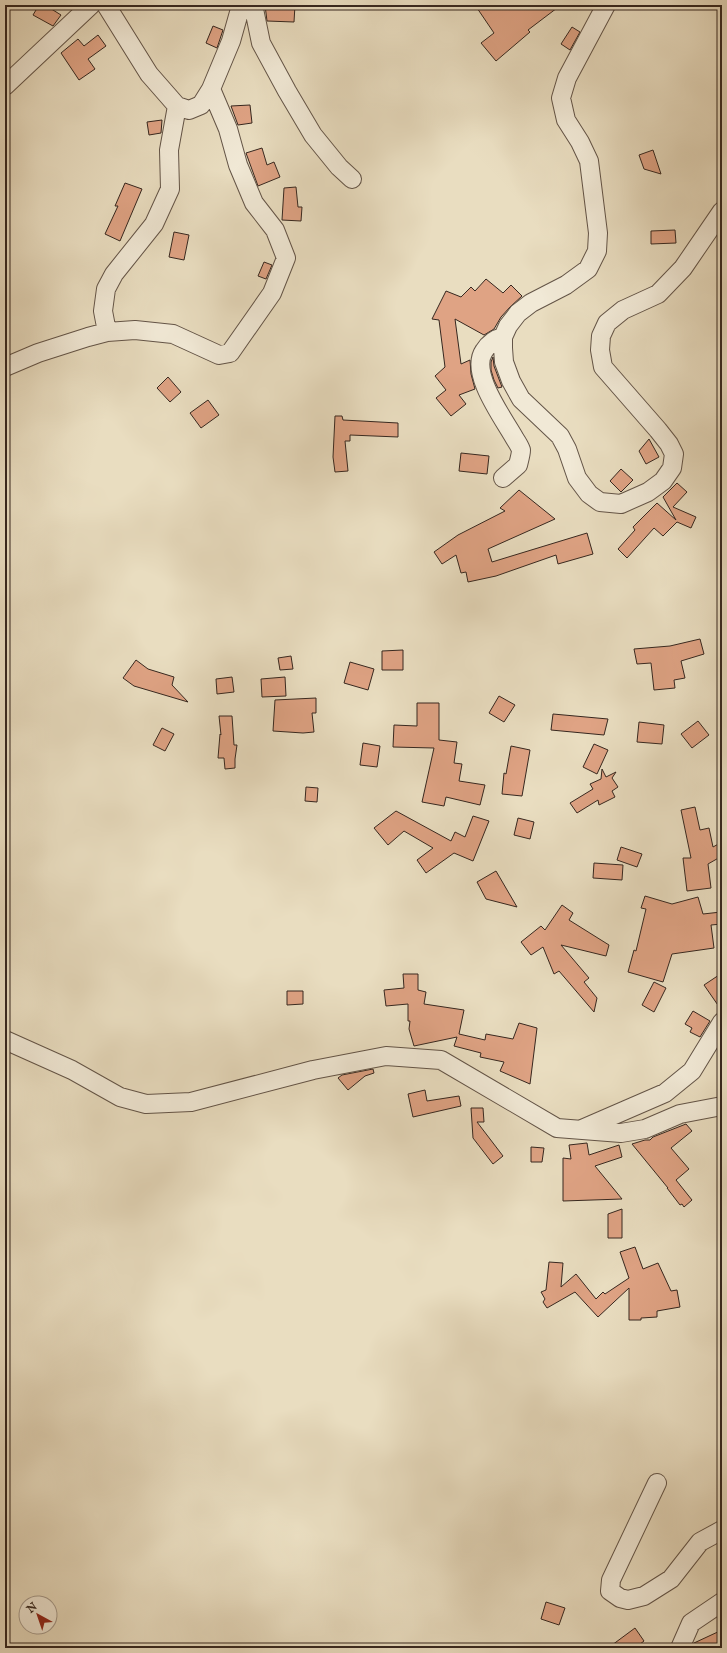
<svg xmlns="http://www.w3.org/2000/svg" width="727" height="1653" viewBox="0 0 727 1653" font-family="'IM FELL English',serif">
<rect width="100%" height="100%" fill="#e9ddc0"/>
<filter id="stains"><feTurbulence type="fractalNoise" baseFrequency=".005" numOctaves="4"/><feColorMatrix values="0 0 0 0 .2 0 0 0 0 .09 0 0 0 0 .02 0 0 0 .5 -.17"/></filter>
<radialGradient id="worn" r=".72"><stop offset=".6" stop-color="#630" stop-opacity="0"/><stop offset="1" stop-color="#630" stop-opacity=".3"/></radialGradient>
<!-- building -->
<path fill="#dfa384" stroke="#36271f" d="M 39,5 L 45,5 L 61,15 L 53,26 L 33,15 Z
M 265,5 L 295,5 L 294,22 L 267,21 Z
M 475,5 L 561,5 L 528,30 L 530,32 L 496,61 L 481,43 L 494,33 Z
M 213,26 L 223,30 L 217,48 L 206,43 Z
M 572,27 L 580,32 L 570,50 L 561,44 Z
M 98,35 L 106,46 L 88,59 L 95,69 L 79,80 L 61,53 L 78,39 L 84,46 Z
M 250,105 L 252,123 L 238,125 L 231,106 Z
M 162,120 L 161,133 L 149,135 L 147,122 Z
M 262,148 L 267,165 L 274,162 L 280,177 L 258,186 L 246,153 Z
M 653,150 L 661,174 L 644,169 L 639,155 Z
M 125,183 L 142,189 L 120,241 L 105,234 L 118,206 L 115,206 Z
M 296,187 L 298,207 L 302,207 L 301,221 L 282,220 L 284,188 Z
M 675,230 L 676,243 L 651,244 L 651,231 Z
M 174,232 L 189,235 L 184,260 L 169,257 Z
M 264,262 L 272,265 L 266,279 L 258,276 Z
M 486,279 L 503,293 L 511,285 L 522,296 L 510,307 L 501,317 L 494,329 L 484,335 L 455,319 L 461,364 L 470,360 L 471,374 L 475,389 L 459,395 L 466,404 L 451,416 L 436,398 L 446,390 L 435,376 L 445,367 L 439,320 L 432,319 L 446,291 L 461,297 L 471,287 L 475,291 Z
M 493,357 L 494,366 L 502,387 L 498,388 L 494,380 L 491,370 L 491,362 Z
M 168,377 L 181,392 L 170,402 L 157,388 Z
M 208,400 L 219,415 L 201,428 L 190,413 Z
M 335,416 L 342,416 L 343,420 L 398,423 L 398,437 L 350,435 L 350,441 L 345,441 L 348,471 L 335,472 L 333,457 Z
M 649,439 L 659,457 L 646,464 L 639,451 Z
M 461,453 L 489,456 L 487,474 L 459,471 Z
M 621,469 L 633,480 L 621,492 L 610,481 Z
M 677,483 L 687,492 L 673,507 L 696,517 L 691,528 L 677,522 L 663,536 L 654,528 L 627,558 L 618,549 L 635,530 L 633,527 L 657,503 L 676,520 L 663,497 Z
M 519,490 L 555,519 L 488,549 L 492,562 L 587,533 L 593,554 L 558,564 L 556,555 L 496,576 L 468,582 L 466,572 L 461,573 L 456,555 L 442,564 L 434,552 L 458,535 L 505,511 L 500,508 Z
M 700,639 L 704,654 L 681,661 L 685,678 L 674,680 L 675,688 L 654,690 L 651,663 L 637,664 L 634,649 L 670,646 Z
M 403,650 L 403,670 L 382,670 L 382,651 Z
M 291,656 L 293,669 L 280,670 L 278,658 Z
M 136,660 L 148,669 L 174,677 L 172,685 L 188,702 L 134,686 L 123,678 Z
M 350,662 L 374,669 L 368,690 L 344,683 Z
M 232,677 L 234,692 L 217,694 L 216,679 Z
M 285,677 L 286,696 L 262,697 L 261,679 Z
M 499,696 L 515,705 L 504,722 L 489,713 Z
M 316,698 L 316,713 L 312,713 L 314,732 L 303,733 L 273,731 L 275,700 Z
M 417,703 L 439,703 L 439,740 L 457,742 L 454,763 L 462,764 L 459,781 L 485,785 L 480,805 L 446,797 L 444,806 L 422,802 L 434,748 L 393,747 L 394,725 L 417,726 Z
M 553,714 L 608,719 L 604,735 L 551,730 Z
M 219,716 L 232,716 L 234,745 L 237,745 L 235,759 L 235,768 L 225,769 L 224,758 L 218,758 L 220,734 L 221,735 Z
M 698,721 L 709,735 L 692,748 L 681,734 Z
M 639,722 L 664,725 L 662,744 L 637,742 Z
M 162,728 L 174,734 L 165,751 L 153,745 Z
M 363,743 L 380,746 L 377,767 L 360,765 Z
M 594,744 L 608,750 L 597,774 L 583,767 Z
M 511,746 L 530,750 L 522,796 L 502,794 L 504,773 L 506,774 Z
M 602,769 L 606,777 L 616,772 L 612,778 L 618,787 L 612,791 L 615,797 L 599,805 L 598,800 L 577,813 L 570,803 L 593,789 L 590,784 L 601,779 Z
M 306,787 L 318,788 L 317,802 L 305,801 Z
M 695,807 L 700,830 L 709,828 L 713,847 L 722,842 L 722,856 L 708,864 L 711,888 L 687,891 L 683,858 L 691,858 L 681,810 Z
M 396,811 L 451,841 L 455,832 L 465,837 L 473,816 L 489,821 L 473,861 L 454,853 L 426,873 L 417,860 L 433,848 L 404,831 L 388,845 L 374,828 Z
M 518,818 L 534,822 L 530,839 L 514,835 Z
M 621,847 L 642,854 L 637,867 L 617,860 Z
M 594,863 L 623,865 L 622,880 L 593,878 Z
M 496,871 L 517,907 L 486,899 L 477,882 Z
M 645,896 L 672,904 L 698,897 L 703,914 L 721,912 L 722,924 L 711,925 L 714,948 L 672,954 L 663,982 L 628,972 L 634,950 L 636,951 L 646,909 L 641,908 Z
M 562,905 L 573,913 L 569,920 L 609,945 L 606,956 L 561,945 L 589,978 L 584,982 L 597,998 L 594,1012 L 559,971 L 554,974 L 543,947 L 531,955 L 521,942 L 541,926 L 545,930 Z
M 722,973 L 722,1011 L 704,985 Z
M 403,974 L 418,974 L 418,990 L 426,992 L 424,1004 L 464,1010 L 459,1034 L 485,1040 L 486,1034 L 513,1039 L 519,1023 L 537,1028 L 530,1084 L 500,1071 L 504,1062 L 480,1057 L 481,1053 L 454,1046 L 457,1037 L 414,1046 L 409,1029 L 410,1021 L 408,1021 L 408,1004 L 386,1006 L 384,990 L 404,988 Z
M 654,982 L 666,988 L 654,1012 L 642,1005 Z
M 287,991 L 303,991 L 303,1004 L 287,1005 Z
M 693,1011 L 710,1021 L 700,1037 L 690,1032 L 692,1028 L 685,1024 Z
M 373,1069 L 374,1073 L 365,1076 L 348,1090 L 338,1078 L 342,1075 Z
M 425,1090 L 427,1101 L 459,1096 L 461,1106 L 413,1117 L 408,1094 Z
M 471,1108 L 483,1108 L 484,1122 L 477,1122 L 503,1156 L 493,1164 L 473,1138 Z
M 686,1124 L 692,1131 L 671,1148 L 689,1169 L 676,1180 L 692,1200 L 684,1207 L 682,1204 L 680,1205 L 667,1188 L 668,1188 L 632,1144 L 645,1140 L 650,1140 L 653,1137 Z
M 587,1143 L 589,1155 L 619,1145 L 622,1157 L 595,1166 L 622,1199 L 563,1201 L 563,1158 L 571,1159 L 569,1145 Z
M 531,1147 L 544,1148 L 542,1162 L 531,1162 Z
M 622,1209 L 622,1238 L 608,1238 L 608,1214 Z
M 635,1247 L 643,1269 L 658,1263 L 671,1291 L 677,1290 L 680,1307 L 657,1311 L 657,1317 L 641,1318 L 641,1320 L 629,1320 L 629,1288 L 598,1317 L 575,1292 L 547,1308 L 543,1302 L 545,1299 L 541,1292 L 546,1290 L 549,1262 L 563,1263 L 561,1287 L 576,1274 L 596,1299 L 603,1292 L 605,1294 L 629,1278 L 620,1252 Z
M 546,1602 L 565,1608 L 559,1625 L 541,1619 Z
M 635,1628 L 644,1641 L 635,1648 L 608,1648 Z
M 722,1630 L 722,1648 L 691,1648 L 694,1643 Z"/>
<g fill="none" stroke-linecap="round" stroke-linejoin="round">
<defs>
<path id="minor" d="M 106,5 L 149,74 L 177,106 L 189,110 L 201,105 L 211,89 L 231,41 L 240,9 L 240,5
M 254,5 L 254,9 L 261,43 L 287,91 L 313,135 L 339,167 L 352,179
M 606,5 L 567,78 L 561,98 L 566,120 L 580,142 L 589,161 L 598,233 L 597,251 L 588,269 L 566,285 L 531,303 L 518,313 L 508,326 L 503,337 L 503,348 L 504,362 L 511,381 L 521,399 L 560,436 L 567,449 L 577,478 L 589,494 L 600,502 L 621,504 L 648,492 L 663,481 L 672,468 L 674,454 L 669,444 L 658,430 L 603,367 L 600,350 L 601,336 L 607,323 L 623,310 L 658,294 L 683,268 L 722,211
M 5,86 L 91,5
M 107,332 L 103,311 L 106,289 L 114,274 L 154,224 L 170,189 L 169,150 L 177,106
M 5,367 L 38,353 L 88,337 L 107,332 L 135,330 L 173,334 L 219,355 L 230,353 L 272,293 L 286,258 L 275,230 L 254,203 L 238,165 L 228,129 L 211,89
M 503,478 L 518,465 C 519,461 521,454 521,450 C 520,447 517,442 515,439 C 504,419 469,373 484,351 C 489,343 494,339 503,337
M 5,1040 L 72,1070 L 120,1097 L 146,1104 L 191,1102 L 313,1070 L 386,1056 L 441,1060 L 557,1128 L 621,1133 L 645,1129 L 680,1114 L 722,1106
M 582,1129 L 665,1093 L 692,1071 L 722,1022
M 657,1483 L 611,1580 L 610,1591 L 620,1598 L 628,1600 L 644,1596 L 671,1579 L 700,1542 L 722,1530
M 680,1648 L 691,1623 L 722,1602"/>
</defs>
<!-- minor casing -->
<use href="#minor" stroke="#635447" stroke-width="20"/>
<!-- minor -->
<use href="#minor" stroke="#f1e9d6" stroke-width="18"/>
</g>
<!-- margin -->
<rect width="727" height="1653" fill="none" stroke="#e9ddc0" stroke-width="20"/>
<rect x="6" y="6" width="715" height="1641" fill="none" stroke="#36271f" stroke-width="2"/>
<rect x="10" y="10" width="707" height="1633" fill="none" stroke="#36271f"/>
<!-- north arrow -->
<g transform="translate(38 1615) rotate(320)"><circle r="19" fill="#f1e9d6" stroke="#a69b8d"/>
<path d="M0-3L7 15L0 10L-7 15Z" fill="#8f2418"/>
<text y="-6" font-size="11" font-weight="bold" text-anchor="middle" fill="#36271f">N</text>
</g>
<rect width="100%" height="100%" filter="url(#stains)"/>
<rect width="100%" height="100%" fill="url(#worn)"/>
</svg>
